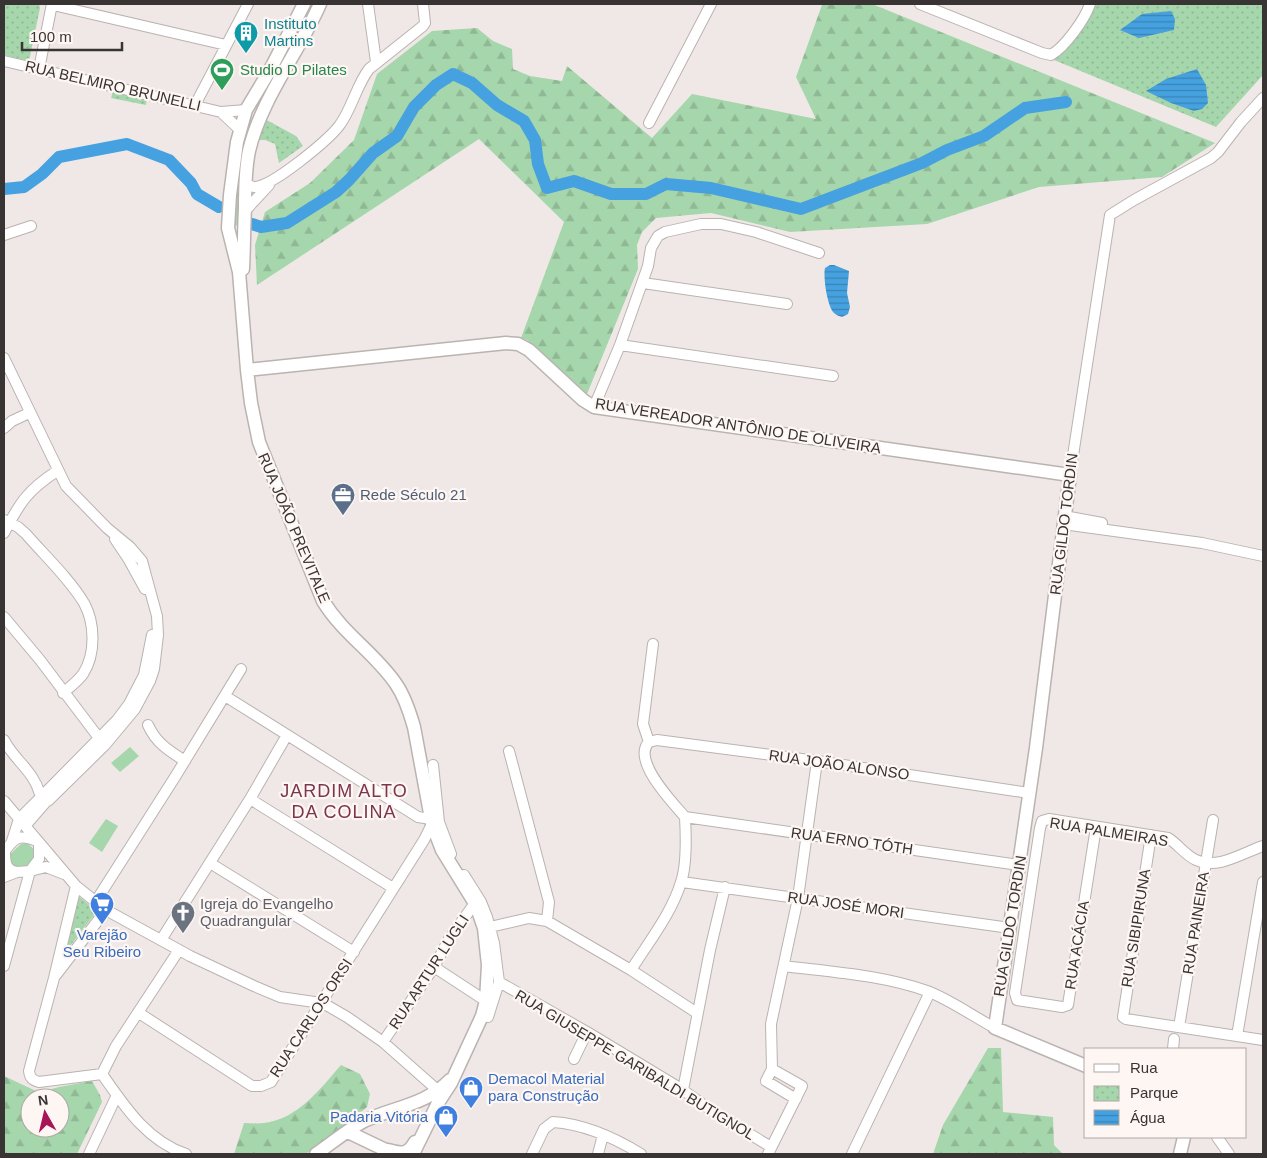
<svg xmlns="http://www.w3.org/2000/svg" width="1267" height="1158" viewBox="0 0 1267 1158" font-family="Helvetica,sans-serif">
<defs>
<pattern id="forest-firs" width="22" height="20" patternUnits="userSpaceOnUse" patternTransform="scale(1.25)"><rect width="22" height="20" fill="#a6d6ab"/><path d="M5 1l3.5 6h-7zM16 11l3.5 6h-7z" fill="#90b894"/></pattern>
<pattern id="park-dots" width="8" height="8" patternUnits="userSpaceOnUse" patternTransform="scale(1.25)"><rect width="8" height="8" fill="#a6d6ab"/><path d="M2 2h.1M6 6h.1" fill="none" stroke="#90b894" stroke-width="1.8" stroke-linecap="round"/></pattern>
<pattern id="water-rules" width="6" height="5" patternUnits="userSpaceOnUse" patternTransform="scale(1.25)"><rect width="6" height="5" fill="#45a1df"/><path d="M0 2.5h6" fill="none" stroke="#3a84b5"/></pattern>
</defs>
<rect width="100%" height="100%" fill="#f0e8e6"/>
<!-- grass -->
<path fill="#a6d6ab" d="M 246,120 L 250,122 L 241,158 L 239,225 L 232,226 Z
M 130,747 L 139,756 L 120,772 L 111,763 Z
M 106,819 L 118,826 L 102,852 L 89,843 Z
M 27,843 L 36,851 L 36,855 L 29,866 L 16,869 L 7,857 L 21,844 Z"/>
<!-- forest -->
<path fill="url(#forest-firs)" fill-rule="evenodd" d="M 824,4 L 872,4 L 1215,143 L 1162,177 L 1039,187 L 927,224 L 790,232 L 711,213 L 656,218 L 642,232 L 637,245 L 638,269 L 587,394 L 527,340 L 521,338 L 564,222 L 479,139 L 257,285 L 255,245 L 265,212 L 310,183 L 354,140 L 377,74 L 432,31 L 477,28 L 493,41 L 512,49 L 513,69 L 530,76 L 562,81 L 567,66 L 652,138 L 692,94 L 816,119 L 796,77 L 822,5 Z
M 988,1048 L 1001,1048 L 1003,1112 L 1053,1117 L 1054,1145 L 1063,1154 L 933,1154 L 943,1125 Z
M 341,1065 L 360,1074 L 370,1094 L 367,1107 L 322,1144 L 305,1154 L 234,1154 L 244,1123 C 251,1123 258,1124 264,1123 C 298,1119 320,1089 341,1065 Z
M 4,1076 L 36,1091 L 48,1090 L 59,1087 L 92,1081 L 100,1095 L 102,1102 L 77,1154 L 4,1154 ZM 30,1098 L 60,1098 L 60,1128 L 30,1128 Z"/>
<!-- park -->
<path fill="url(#park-dots)" d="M 4,4 L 39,4 L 40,8 L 29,61 L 4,55 Z
M 1095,4 L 1263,4 L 1263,75 L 1216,127 L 1054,60 Z
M 113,91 L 147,98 L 146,105 L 111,98 Z
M 263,118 L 296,136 L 303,146 L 279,163 L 275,144 L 265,140 L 256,140 Z
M 77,895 L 97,911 L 63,955 Z"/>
<!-- water -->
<path fill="url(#water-rules)" d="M 1171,11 L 1175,19 L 1174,30 L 1139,38 L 1120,30 L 1142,14 Z
M 1197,69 L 1206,85 L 1208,103 L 1202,109 L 1194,111 L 1171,103 L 1146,91 L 1166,79 Z
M 830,265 L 834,265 L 849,271 L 847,293 L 850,307 L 848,314 L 842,317 C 839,316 836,315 834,313 C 827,306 823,276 825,268 Z"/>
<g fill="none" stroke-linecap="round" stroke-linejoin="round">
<!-- river -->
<path stroke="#45a1df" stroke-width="12" d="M 4,189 L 24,187 L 42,174 L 59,157 L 127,144 L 169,160 L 191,183 L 197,194 L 219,207
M 252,224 L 261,227 L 287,223 L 336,192 L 349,180 L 373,153 L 397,136 L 414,107 L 436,85 L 453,74 L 472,83 L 497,105 L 524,121 L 535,140 L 538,164 L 547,188 L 574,181 L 611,194 L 646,194 L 666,184 L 711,188 L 801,209 L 922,163 L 947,150 L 984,136 L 1025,108 L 1066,102"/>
<defs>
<path id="minor" d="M 368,4 L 376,62
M 920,4 L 1042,53 L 1051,55 C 1065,47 1085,19 1090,4
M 53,5 L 226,45
M 4,61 L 221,112 L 246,110
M 39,69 L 52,4
M 195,105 L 248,4
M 221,112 L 240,130
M 649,123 L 711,4
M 245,183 C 248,185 251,187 255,187 C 273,186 327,141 339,126 C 352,109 356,86 369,69 L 423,26 L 425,23 L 423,4
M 245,211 L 269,185
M 4,235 L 31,226
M 643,283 L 787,304
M 620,345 L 833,376
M 4,358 L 66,486 L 107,528 L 130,547 L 142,561 L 157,616 L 158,635 L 154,669 L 150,681 L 135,709 L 105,745 L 48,801
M 594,407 L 620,345 L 648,266 L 651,248 L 658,236 L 665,232 L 701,224 L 721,224 L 756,232 L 819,253
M 4,428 L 12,421 L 29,413
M 1070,475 L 1110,215 L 1134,200 L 1211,158 L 1218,152 L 1241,122 L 1263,98
M 1064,516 L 1102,523
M 4,520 L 18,527 L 26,534 C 45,556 69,578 84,603 C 95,623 96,654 83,674 C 78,681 70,687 63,693
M 1063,524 L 1202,543 L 1263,556
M 4,533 C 20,502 28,490 57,471
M 115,539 L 129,560 L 145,589
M 4,617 L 40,660 L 102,742
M 225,696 L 418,817 L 431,819
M 148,725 C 156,743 169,751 185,761
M 4,740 C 15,761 33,770 40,794
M 649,742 L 657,740 L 817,761 L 1029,793
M 649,742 L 643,724 L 653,644
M 509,751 L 549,902 L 547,921
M 433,765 L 439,822 L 451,854
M 44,794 L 117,720 L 129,704 L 144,675 L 152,635
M 250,799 L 393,888
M 4,801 L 76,886 L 106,910 L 190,956 L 254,986 L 280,997 L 321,1003 L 328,1006 L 347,1017 L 383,1042 L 443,1095
M 685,817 L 1019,865
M 25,826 L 45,803
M 1096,827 L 1068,1005 L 1062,1007 L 1017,1000 L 1015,993 L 1040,828 L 1042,821 L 1049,819 L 1168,838 C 1178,844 1185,855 1196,860 C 1218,870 1242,853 1263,846
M 1151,835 L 1123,1017 L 1126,1019 L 1263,1040
M 12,841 L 19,819 L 38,800
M 5,851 C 5,861 5,870 17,872
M 4,852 C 15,837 19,834 37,841
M 210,863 L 354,952
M 464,875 L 481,902 L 487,917 L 494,943 L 499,982 L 488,1017
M 4,877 L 17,872 L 30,871 L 46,867 L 64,874
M 682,882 L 1010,928
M 76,886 L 54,978 L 29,1071 C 30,1078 32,1080 39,1082 L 102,1074 C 125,1107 147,1141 186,1154
M 96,901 L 175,777 L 241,669
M 490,927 L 529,918 L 547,921 L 631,970 L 697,1013
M 161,940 L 250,799 L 287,735
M 4,966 L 30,871 L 39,859 L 39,842
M 784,966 C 832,972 882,975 927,991 C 949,999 974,1017 995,1028
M 434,967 L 486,1001
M 631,970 C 648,943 672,913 681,882 C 687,865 686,835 685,817 C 673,803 631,760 649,742
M 56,975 L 106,910
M 499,982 L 587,1032 L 683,1090 L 712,1111 L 771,1147
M 139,1013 L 252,1086 L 261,1086 L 271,1082 L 424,840 L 432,824
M 1179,1027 L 1213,820
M 1237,1036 L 1263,882
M 383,1042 L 434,967 L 449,939 L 475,903
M 1173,1049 L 1174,1039
M 574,1059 L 587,1032
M 772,1069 L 771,1024 L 798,898 L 817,761
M 102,1074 L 116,1046 L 179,950
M 683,1090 L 710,950 L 725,887
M 1217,1137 L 1229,1154
M 89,1154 L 117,1095
M 532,1154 L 544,1129 L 553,1122 C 583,1124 615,1138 641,1154
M 598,1154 L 603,1135
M 768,1154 L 802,1086 L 772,1069 L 766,1081 L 796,1099
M 852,1154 L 930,992"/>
<path id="major" d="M 304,4 L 270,70 L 246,110 L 237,142 L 230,195 L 228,228 L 239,272 L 247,370 L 251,403 L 259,442 L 323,601 C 344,635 375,653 396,684 C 405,697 410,713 414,727 L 432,824 L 442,850 L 476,905 L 484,928 L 488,965 L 486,1001 L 482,1016 L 451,1083 L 438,1103 L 413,1154
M 243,269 C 244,249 244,228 245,208 C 245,189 245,170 249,151 C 261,99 299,52 320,4
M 247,370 L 506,343 L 518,344 L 529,350 L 583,400 L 594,407 L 1070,475 L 1036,748 L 995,1028 L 1086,1066
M 348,1132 L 394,1154
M 388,1150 C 401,1153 407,1156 415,1142
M 316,1154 C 332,1143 347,1130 364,1121 C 394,1107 426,1105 450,1080
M 1180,1154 L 1184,1137"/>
</defs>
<!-- minor casing -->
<use href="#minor" stroke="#bab3b0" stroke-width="12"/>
<!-- major casing -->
<use href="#major" stroke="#bab3b0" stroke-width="15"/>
<!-- minor -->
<use href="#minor" stroke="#fff" stroke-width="10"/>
<!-- major -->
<use href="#major" stroke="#fff" stroke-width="12"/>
</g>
<!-- icons -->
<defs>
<symbol id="building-pin" viewBox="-11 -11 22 30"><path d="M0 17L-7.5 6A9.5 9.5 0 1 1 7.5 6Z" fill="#0f9aa8" stroke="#fef6f3"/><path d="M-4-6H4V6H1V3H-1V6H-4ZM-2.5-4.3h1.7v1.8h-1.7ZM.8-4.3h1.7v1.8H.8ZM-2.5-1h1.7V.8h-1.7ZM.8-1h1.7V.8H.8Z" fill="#fff"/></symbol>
<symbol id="stadium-pin" viewBox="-11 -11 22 30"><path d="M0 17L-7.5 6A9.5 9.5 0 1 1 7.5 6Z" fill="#2e9e5b" stroke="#fef6f3"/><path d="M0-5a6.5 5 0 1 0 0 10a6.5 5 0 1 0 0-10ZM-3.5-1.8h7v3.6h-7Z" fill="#fff"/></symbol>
<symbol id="office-pin" viewBox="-11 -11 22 30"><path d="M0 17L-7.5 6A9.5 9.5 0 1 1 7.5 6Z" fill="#5c6f8a" stroke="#fef6f3"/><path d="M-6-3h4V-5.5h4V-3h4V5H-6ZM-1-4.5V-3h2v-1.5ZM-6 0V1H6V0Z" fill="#fff"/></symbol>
<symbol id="supermarket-pin" viewBox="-11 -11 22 30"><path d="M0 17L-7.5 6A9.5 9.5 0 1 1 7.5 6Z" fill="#3f7fe0" stroke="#fef6f3"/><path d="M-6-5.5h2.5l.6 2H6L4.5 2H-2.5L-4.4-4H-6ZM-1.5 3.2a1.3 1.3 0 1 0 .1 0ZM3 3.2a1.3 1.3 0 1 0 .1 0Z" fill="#fff"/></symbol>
<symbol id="church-pin" viewBox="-11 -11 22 30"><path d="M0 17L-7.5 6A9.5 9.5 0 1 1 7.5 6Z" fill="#6b7280" stroke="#fef6f3"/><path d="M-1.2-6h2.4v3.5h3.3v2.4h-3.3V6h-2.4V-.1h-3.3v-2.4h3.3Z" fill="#fff"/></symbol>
<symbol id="shop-pin" viewBox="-11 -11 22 30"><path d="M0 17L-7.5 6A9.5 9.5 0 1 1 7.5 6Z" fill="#3f7fe0" stroke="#fef6f3"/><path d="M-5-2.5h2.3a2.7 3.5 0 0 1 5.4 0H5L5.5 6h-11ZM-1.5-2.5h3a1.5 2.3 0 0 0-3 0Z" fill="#fff"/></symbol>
</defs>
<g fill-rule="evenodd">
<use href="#building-pin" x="232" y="19" width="28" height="38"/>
<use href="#stadium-pin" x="208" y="56" width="28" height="38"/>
<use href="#office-pin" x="329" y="481" width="28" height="38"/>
<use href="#supermarket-pin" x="88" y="890" width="28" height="38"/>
<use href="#church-pin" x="169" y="899" width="28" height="38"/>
<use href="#shop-pin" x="457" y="1074" width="28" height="38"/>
<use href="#shop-pin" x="432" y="1103" width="28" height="38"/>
</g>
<g text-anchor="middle" stroke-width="4.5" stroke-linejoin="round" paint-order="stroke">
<!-- culture labels -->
<g font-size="15" fill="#0d838f" stroke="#fef6f3" text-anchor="start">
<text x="264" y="29">Instituto<tspan x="264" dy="17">Martins</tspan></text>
</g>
<!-- leisure labels -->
<g font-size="15" fill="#27864d" stroke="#fef6f3" text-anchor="start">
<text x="240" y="75">Studio D Pilates</text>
</g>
<!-- street labels -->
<g font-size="15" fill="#373433" stroke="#fef6f3">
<text transform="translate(113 86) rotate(13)" y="5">RUA BELMIRO BRUNELLI</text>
<text transform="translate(738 426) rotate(9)" y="5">RUA VEREADOR ANTÔNIO DE OLIVEIRA</text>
<text transform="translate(1064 524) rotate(-83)" y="5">RUA GILDO TORDIN</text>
<text transform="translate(294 528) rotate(67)" y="5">RUA JOÃO PREVITALE</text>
<text transform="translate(839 765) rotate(8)" y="5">RUA JOÃO ALONSO</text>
<text transform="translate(1109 832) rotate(9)" y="5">RUA PALMEIRAS</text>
<text transform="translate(852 841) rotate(8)" y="5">RUA ERNO TÓTH</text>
<text transform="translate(846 905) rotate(8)" y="5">RUA JOSÉ MORI</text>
<text transform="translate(1196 923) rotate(-81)" y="5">RUA PAINEIRA</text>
<text transform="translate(1010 926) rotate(-81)" y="5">RUA GILDO TORDIN</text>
<text transform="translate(1136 928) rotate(-81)" y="5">RUA SIBIPIRUNA</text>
<text transform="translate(1077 945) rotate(-81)" y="5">RUA ACÁCIA</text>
<text transform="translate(429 972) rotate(-57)" y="5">RUA ARTUR LUGLI</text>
<text transform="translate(311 1018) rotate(-57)" y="5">RUA CARLOS ORSI</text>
<text transform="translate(635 1065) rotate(31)" y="5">RUA GIUSEPPE GARIBALDI BUTIGNOL</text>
</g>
<!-- service labels -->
<g font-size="15" fill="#4e5e75" stroke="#fef6f3" text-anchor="start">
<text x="360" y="500">Rede Século 21</text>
</g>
<!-- worship labels -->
<g font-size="15" fill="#5b616d" stroke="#fef6f3" text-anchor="start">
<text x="200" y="909">Igreja do Evangelho<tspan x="200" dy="17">Quadrangular</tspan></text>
</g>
<!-- shop labels -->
<g font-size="15" fill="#366cbe" stroke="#fef6f3">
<text x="102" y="940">Varejão<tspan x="102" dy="17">Seu Ribeiro</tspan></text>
<text x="488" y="1084" text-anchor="start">Demacol Material<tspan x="488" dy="17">para Construção</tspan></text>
<text x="428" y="1122" text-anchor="end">Padaria Vitória</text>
</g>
<!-- quarter labels -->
<g font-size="18" letter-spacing="1" fill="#7b364e" stroke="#fef6f3">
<text x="344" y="797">JARDIM ALTO<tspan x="344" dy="21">DA COLINA</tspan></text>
</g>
</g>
<!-- border -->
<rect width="1267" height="1158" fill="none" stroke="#373433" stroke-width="10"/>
<!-- legend -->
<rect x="1084" y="1048" width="162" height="90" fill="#fef6f3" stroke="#aea8a6"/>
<rect x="1094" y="1064" width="25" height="8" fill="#ffffff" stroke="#aea8a6"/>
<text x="1130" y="1073" font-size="15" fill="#373433">Rua</text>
<rect x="1094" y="1086" width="25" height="15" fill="url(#park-dots)" stroke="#aea8a6"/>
<text x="1130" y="1098" font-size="15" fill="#373433">Parque</text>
<rect x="1094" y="1110" width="25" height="15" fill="url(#water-rules)" stroke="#aea8a6"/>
<text x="1130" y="1123" font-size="15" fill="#373433">Água</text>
<!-- north arrow -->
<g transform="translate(45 1113) rotate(352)"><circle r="24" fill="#fef6f3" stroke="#aea8a6"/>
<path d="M0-4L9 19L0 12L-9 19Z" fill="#a51558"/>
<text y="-8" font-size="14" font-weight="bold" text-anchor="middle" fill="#373433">N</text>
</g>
<!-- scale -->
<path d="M22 42v8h100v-8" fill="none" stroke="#373433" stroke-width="2.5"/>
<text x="30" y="42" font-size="15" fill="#373433" stroke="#fef6f3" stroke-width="4" paint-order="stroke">100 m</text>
</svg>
